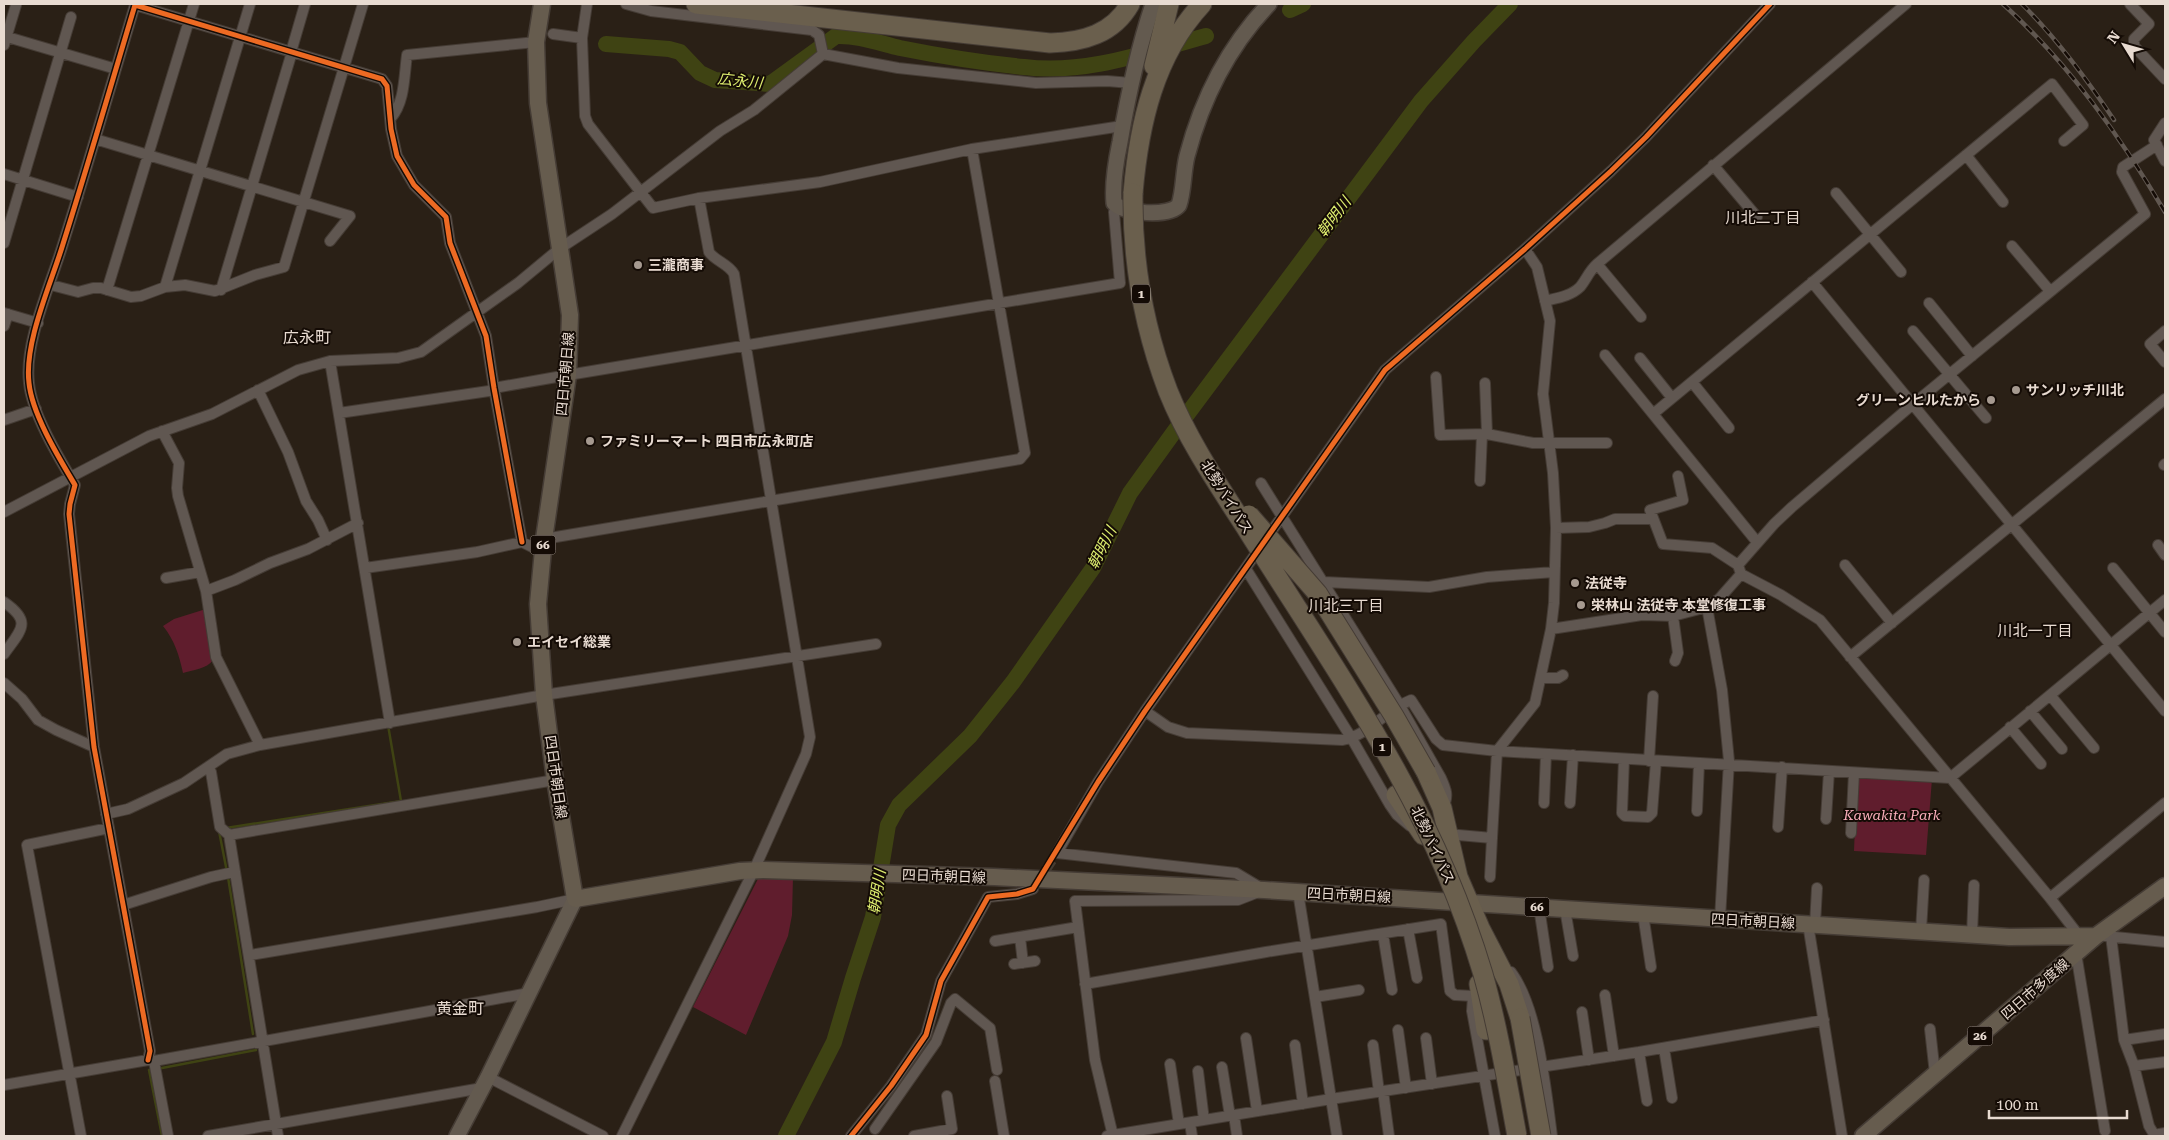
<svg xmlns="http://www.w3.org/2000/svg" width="2169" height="1140" viewBox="0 0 2169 1140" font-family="'Roboto Serif','Noto Sans JP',serif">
<rect width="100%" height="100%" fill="#2a2016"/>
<!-- green -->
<path fill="#601d2d" d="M 206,609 L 213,660 C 207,669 192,670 183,673 C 179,655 175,641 163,626 L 174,619 Z
M 1857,775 L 1932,779 L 1926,855 L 1854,851 Z
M 760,875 L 793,877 L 792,915 L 788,936 L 746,1035 L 693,1007 Z"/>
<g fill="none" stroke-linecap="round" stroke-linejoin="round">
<!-- stream -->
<path stroke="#3f4313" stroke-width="2.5" d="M 226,828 L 401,801 L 388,725
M 219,831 L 227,872
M 228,877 L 253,1034
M 162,1068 L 256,1050
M 149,1070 L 162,1136"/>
<!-- river -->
<path stroke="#3f4313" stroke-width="16" d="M 1290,10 L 1303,4
M 606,44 L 669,49 L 680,52 L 700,73 L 715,80 L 770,84 L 836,36 C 858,35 879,43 900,48 C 940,56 983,63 1024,67 C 1086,75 1147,52 1206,36
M 786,1136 L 834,1042 L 853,978 L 873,917 L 888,825 L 899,805 L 970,736 L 1013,682 L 1093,568 L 1130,493 L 1174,432 L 1421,101 L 1474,41 L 1510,4"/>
<!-- street-tunnel -->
<path stroke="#463c32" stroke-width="10" stroke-dasharray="10 5" stroke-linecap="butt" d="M 1038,881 L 1057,853"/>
<defs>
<path id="street" d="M 587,4 L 582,38 L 585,116 L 588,124 L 653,208 L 699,198 L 820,182 L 972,149 L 1122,126
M 626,4 L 651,11 L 812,30 L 819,35 L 823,54
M 2130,4 L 2149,24 L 2134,39 L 2134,46 L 2165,79
M 553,34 L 582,38
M 4,36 L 116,69
M 4,45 L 16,5
M 291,52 L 305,4
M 391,118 C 405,102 404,76 407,55 L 536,42
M 2165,123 L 2154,140 L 2165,161
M 95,139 L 350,216 L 330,241
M 1966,155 L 2003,202
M 1713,165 L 1757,217
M 4,174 L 78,197
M 1836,193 L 1901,272
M 4,243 L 71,17
M 2012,246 L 2050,291
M 1597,264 L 1641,317
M 1812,282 L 2165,711
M 51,285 L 78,292 L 93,288 L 101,288 L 131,297 L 141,296 L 165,287 L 185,285 L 215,291 L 255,275 L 284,267 L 363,4
M 165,287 L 250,4
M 107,290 L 194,4
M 221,290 L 292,52
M 1545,301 C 1557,298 1571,296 1580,287 C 1586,280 1589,271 1597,264 L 1906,4
M 1929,303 L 1972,356
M 4,313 L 38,323
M 4,326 L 8,314
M 1913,331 L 1986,418
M 2165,331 L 2150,344 L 2165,362
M 1605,355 L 1757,542
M 1640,358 L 1672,398
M 330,361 L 390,723
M 1436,377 L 1440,435 L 1487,434 L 1533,443 L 1607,443
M 1692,382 L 1729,428
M 1485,383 L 1487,434
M 258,390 L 288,452 L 306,501 L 318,520 L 327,540
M 339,413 L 489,391 L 494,388 L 568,375 L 1120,283 L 1114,212 L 1117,206
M 1653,414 L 2052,84 L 2083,125 L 2064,141
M 4,420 L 36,409
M 162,431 L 179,463 L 177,488 L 178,496 L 206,591 L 216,657 L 260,745
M 2164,465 L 2165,464
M 1678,476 L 1683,500 L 1650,510 L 1663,544 L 1712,548 L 1738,565
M 1480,481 L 1482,434
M 1261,483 L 1399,704 L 1441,778 C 1446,789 1449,796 1443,807
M 4,512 L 149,436 L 212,414 L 298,370 L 330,361 L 398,358 L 421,352 L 518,283 L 559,249 L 612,214 L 720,131 L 754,110 L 823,54 L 898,68 L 1036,83 L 1107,81 L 1131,83
M 1556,528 L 1589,527 L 1605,523 L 1615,519 L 1652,519
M 544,539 L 1020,459 L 1025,453 L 972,149
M 2158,545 L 2165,555
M 1845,565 L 1892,623
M 365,568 L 477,552 L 522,542 L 536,549 L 543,550
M 2113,568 L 2165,632
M 1246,569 L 1352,739 L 1390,805 L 1397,815 L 1410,826
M 166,578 L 200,572
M 1324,582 L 1429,587 L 1487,577 L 1554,572
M 206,591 L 235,580 L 270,563 L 308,549 L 358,523
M 4,602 C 33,622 21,630 4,654
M 1707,607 L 1722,690 L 1729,761 L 1720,919
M 1673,616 L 1678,653 L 1675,661
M 1551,629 L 1642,615 L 1673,616 L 1707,607 L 1719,599 L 1741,574
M 1850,657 L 2165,399
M 1541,678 L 1558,678 L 1563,675
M 4,683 L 22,699 L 38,720 L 56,730 L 94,747
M 2050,695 L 2094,748
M 1145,711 L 1168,727 L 1187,733 L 1342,740 C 1368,736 1387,709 1411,700 L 1436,739 L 1443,745 L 1497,751 L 1950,778 L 2165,600
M 2030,711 L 2062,749
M 2010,727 L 2041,764
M 1624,759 L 1622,813 L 1625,816 L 1648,817 L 1652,813 L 1656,761
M 1649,761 L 1653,696
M 208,767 L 211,772 L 220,827 L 229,835
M 1544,803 L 1546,754
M 1570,803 L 1573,755
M 1697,811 L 1699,763
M 106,814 L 128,809 L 184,783 L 227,754 L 260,745 L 544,695 L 876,644
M 1826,819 L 1829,771
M 1778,827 L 1782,767
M 1851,833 L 1854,773
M 1447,834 L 1492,838 L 1497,751 L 1535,703 L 1551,629 L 1554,603 L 1556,528 L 1553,473 L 1543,394 L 1550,321 L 1537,267 L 1525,249
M 1490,877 L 1492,838
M 1261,888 L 1236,873 L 1057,853 L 1098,782 L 1145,711 L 1385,370 L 1525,249 L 1611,171 L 1646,137 L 1770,4
M 1298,892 L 1337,1136
M 2050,898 L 2165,803
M 123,905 L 211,877 L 234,872
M 1539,907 L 1548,967
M 1565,909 L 1573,956
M 1643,914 L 1651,967
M 1808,924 L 1842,1136
M 1815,925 L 1817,888
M 1408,929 L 1417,978
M 1921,931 L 1924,880
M 1383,934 L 1392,990
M 1972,935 L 1974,885
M 2105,936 L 2165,942
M 2111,936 L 2124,1040 L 2134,1066 L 2149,1126 L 2155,1136
M 1020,937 L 1023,963
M 2080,937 L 2050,898 L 1820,620 L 1781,595 L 1741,574 L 1738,565 L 1774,524 L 1792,507 L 1912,405 L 2145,214 L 2122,172 L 2123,167 L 2157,145
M 995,941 L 1078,927
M 2076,953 L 2105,1131
M 250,955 L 537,907 L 575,899
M 1014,964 L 1035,961
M 1511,972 C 1538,1007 1546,1091 1552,1136
M 1085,984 L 1266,952 L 1441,924 L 1450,991 L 1455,995 L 1473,996
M 1477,992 L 1473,996 L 1472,1011 L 1495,1136
M 1605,995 L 1614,1056
M 1315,997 L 1359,990
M 1582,1012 L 1589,1060
M 1930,1029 L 1935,1074
M 1398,1030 L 1406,1088
M 1246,1038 L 1257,1111
M 1426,1038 L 1432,1084
M 2124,1040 L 2165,1034
M 1295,1045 L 1303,1104
M 1373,1045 L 1379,1092
M 1664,1048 L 1672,1098
M 1639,1052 L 1647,1101
M 148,1060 L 150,1051 L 94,747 L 69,514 L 70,504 L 75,485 C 59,458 32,414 29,383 C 24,342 51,284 63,244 C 88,165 111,85 135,5 L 382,79 L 387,86 L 391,129 L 397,156 L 414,185 L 446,217 L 450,243 L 486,336 L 494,388 L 522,542
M 154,1061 L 168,1136
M 1170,1064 L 1179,1124
M 2134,1066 L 2165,1062
M 1222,1067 L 1230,1116
M 1198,1071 L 1204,1120
M 488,1077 L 603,1136
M 995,1081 L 1004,1136
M 4,1085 L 148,1060 L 154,1061 L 529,993
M 1383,1091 L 1389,1136
M 1234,1115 L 1237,1136
M 1190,1123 L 1192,1136
M 875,1129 L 936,1042 L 951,1003 L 955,999 L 990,1028 L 997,1070
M 2154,1135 L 2165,1133
M 81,1136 L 27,845 L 109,828
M 208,1136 L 482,1088
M 278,1136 L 229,835 L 555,780
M 622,1136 L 754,870 L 806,754 L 810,737 L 734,274 C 729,264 715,261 709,252 L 699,198
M 851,1136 L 891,1086 L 926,1035 L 941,981 L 988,897 L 1017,894 L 1033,889
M 914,1136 L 952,1129 L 947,1096
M 1107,1136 L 1331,1099 L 1639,1052 L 1824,1020
M 1113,1136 L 1095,1060 L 1075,901 L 1238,900 L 1256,893"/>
<path id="secondary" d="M 1153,4 C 1138,49 1128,95 1120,142 C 1116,161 1112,183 1114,203 C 1123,214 1170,217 1179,205 C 1184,190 1183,172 1187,156 C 1202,99 1228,47 1269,4
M 457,1136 L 488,1077 L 575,899"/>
<path id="primary" d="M 542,4 L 536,42 L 538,103 L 570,315 L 568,375 L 544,539 L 538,604 L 544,695 L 555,780 L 575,899 L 740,871 L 763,870 L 994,877 L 1264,890 L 2009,937 L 2096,936
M 1863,1136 L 2096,936 L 2165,886"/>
<path id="highway" d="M 696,4 L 1050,43 C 1083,42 1113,34 1130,4
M 1154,66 L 1169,4
M 1133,193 C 1139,124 1154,56 1202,4
M 1426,772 L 1442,808 L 1458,877 L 1480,928 L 1509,984 L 1520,1018
M 1396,795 L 1423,835
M 1479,984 L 1486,1030"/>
</defs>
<!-- street casing -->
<use href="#street" stroke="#453c35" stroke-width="12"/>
<!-- secondary casing -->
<use href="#secondary" stroke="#453c35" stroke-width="18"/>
<!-- primary casing -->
<use href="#primary" stroke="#453c35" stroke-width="19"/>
<!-- highway casing -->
<use href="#highway" stroke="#453c35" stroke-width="21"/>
<!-- street -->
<use href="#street" stroke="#605751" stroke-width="10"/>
<!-- secondary -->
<use href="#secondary" stroke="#635a4f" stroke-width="15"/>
<!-- primary -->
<use href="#primary" stroke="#665c4e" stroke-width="16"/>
<!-- highway -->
<use href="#highway" stroke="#6a5f4d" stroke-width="19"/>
<defs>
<path id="rail" d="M 2003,4 C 2069,64 2120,136 2165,212
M 2022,4 C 2057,39 2086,78 2114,120"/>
</defs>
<!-- rail casing -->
<use href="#rail" stroke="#605750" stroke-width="4.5"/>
<!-- rail -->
<use href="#rail" stroke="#140b05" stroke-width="2.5" stroke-dasharray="8" stroke-linecap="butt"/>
<defs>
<path id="highway-bridge" d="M 1133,193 C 1132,261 1144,328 1168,391 C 1188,441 1219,486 1248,531 C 1298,611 1352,690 1398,774 C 1433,837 1462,904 1483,974 C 1498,1027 1507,1082 1517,1136
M 1249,515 L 1318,594 L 1394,716 L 1426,772
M 1520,1018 L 1541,1136"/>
</defs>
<!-- highway-bridge casing -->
<use href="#highway-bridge" stroke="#453c35" stroke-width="21" stroke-linecap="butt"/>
<!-- highway-bridge -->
<use href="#highway-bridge" stroke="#6a5f4d" stroke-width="19"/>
<defs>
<path id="cycleway" d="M 148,1060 L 150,1051 L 94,747 L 69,514 L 70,504 L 75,485 C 59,458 32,414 29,383 C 24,342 51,284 63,244 C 88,165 111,85 135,5 L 382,79 L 387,86 L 391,129 L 397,156 L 414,185 L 446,217 L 450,243 L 486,336 L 494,388 L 522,542
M 851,1136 L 891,1086 L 926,1035 L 941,981 L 988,897 L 1017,894 L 1033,889 L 1098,782 L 1145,711 L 1385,370 L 1525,249 L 1611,171 L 1646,137 L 1770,4"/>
</defs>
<!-- cycleway casing -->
<use href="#cycleway" stroke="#140b05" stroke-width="8"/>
<!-- cycleway -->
<use href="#cycleway" stroke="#ed6a23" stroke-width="5"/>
</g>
<!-- markers -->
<g fill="#a69a90" stroke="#140b05" stroke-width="2">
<circle cx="638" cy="265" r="5"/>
<circle cx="2016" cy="390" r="5"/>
<circle cx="1991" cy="400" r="5"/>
<circle cx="590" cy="441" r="5"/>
<circle cx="1575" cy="583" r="5"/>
<circle cx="1581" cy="605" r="5"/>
<circle cx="517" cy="642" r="5"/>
</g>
<g text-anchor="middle" stroke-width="4" stroke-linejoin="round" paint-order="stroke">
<!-- shield labels -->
<g fill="#140b05" stroke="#a89d94" stroke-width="1">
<rect x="1132" y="284.5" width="18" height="19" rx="4"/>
<rect x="530.5" y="535.5" width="25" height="19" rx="4"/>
<rect x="1373" y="737.5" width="18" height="19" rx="4"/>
<rect x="1524.5" y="897.5" width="25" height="19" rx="4"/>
<rect x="1967.5" y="1026.5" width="25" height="19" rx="4"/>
</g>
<g font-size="12" font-weight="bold" fill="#e8dbd1">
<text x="1141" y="298">1</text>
<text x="543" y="549">66</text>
<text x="1382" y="751">1</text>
<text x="1537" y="911">66</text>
<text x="1980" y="1040">26</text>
</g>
<!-- poi labels -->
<g font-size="14" font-weight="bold" fill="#e8dbd1" stroke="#140b05" text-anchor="start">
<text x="648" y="270">三瀧商事</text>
<text x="2026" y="395">サンリッチ川北</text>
<text x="1981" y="405" text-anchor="end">グリーンヒルたから</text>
<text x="600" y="446">ファミリーマート 四日市広永町店</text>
<text x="1585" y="588">法従寺</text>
<text x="1591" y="610">栄林山 法従寺 本堂修復工事</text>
<text x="527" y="647">エイセイ総業</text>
</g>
<!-- street labels -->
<g font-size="14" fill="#e8dbd1" stroke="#140b05">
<text transform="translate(565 374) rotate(-85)" y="5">四日市朝日線</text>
<text transform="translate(1227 497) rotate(58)" y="5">北勢バイパス</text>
<text transform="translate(556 777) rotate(82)" y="5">四日市朝日線</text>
<text transform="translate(1433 845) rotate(65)" y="5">北勢バイパス</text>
<text transform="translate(944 876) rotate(2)" y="5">四日市朝日線</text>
<text transform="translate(1349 895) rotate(3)" y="5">四日市朝日線</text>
<text transform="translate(1753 921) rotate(3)" y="5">四日市朝日線</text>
<text transform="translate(2035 989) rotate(-41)" y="5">四日市多度線</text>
</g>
<!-- park labels -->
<g font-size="14" font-style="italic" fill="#fbaebb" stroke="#140b05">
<text x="1892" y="820">Kawakita Park</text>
</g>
<!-- water labels -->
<g font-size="15" font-style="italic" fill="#deee6f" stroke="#140b05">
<text transform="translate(740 81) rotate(6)" y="5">広永川</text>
<text transform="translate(1334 217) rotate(-53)" y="5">朝明川</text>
<text transform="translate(1102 548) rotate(-63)" y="5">朝明川</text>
<text transform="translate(877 892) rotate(-81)" y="5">朝明川</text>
</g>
<!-- neighbourhood labels -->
<g font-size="15" fill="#e8dbd1" stroke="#140b05">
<text x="1763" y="223">川北二丁目</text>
<text x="1346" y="611">川北三丁目</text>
<text x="2035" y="636">川北一丁目</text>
</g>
<!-- quarter labels -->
<g font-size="16" fill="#e8dbd1" stroke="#140b05">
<text x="307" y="343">広永町</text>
<text x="460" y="1014">黄金町</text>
</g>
</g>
<!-- border -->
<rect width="2169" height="1140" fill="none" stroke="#e8dbd1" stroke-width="10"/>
<!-- north arrow -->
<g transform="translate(2124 45) rotate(307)" stroke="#140b05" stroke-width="4" paint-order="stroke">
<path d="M0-4L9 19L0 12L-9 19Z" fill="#e8dbd1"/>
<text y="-8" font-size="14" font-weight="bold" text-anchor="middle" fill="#e8dbd1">N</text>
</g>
<!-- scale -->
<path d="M1989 1110v8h138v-8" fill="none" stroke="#e8dbd1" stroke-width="2.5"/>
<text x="1996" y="1110" font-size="15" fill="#e8dbd1" stroke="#140b05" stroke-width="4" paint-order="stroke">100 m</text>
</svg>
